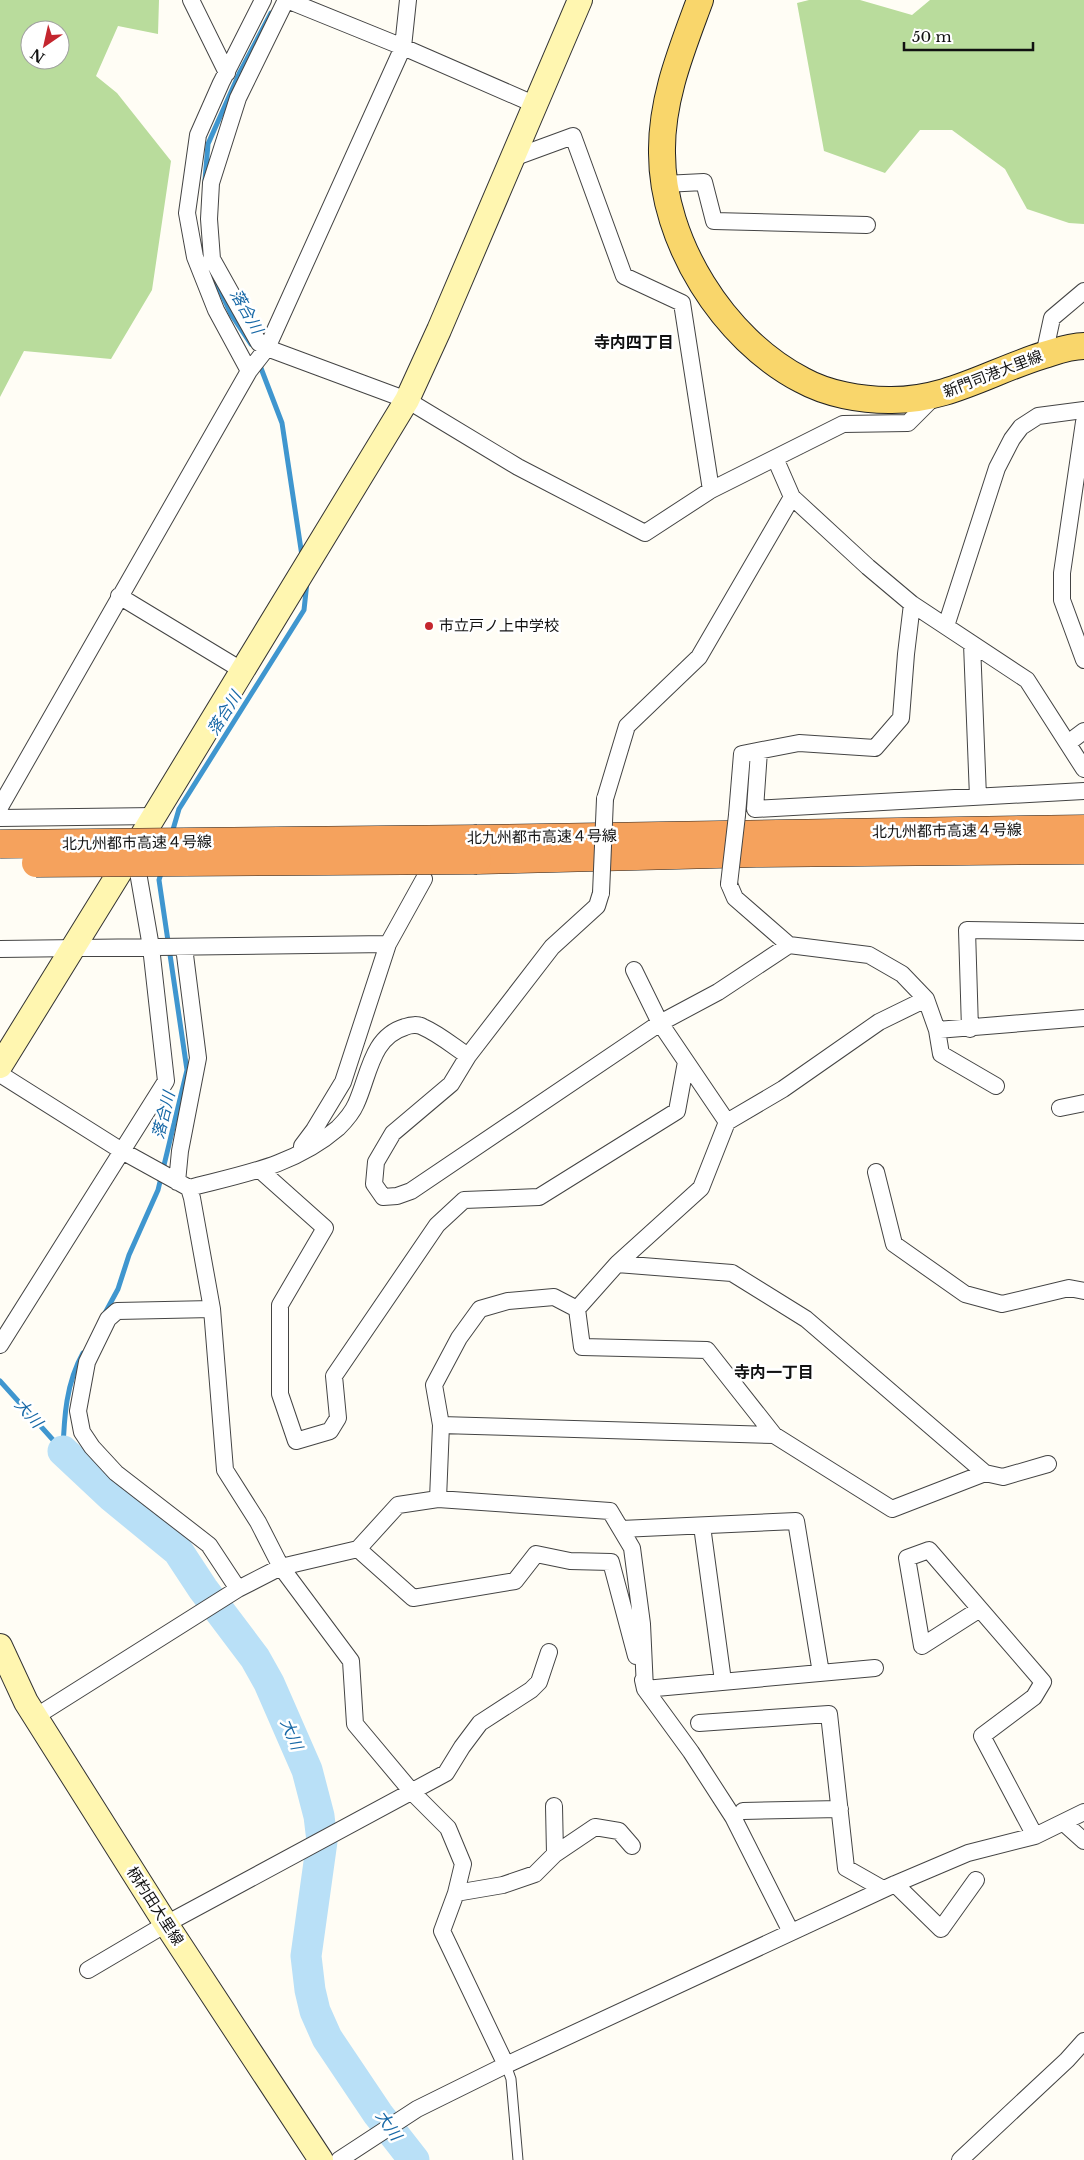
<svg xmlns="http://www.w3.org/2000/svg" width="1084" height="2160" viewBox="0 0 1084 2160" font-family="'Libre Baskerville','Noto Sans JP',serif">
<rect width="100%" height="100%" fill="#fffdf5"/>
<!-- forest -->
<path fill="#b9dc9c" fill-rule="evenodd" d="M 0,0 L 159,0 L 158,34 L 118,26 L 96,76 L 117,93 L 171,161 L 152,290 L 111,359 L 24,351 L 0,397 ZM 30,30 L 60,30 L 60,60 L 30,60 Z
M 809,0 L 860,0 L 912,15 L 930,0 L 1084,0 L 1084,224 L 1069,223 L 1027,209 L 1005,169 L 952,130 L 920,130 L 885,173 L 824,151 L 797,3 Z"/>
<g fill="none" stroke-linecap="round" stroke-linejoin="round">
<!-- stream -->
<path stroke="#3f96cf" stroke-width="5" d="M 205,180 L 208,144 L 239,74 L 271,13
M 217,284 L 231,314 L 251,344
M 259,363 L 282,423 L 302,556
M 172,833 L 179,809 L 304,610 L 307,582
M 104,1315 L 118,1289 L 129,1255 L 158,1190 L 187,1070 L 159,880 L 162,870
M 0,1381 L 63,1451
M 63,1451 C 64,1418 66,1383 83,1353"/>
<!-- river -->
<path stroke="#b9e0f7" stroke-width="31" d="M 63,1451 L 111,1496 L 178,1551 L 203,1589 L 255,1658 L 269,1683 L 307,1770 L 319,1816 L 322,1841 L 306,1956 L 310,1990 L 315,2011 L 327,2038 L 378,2114 L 414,2160"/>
<defs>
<path id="lane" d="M 506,2065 L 511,2079 L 518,2160"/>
<path id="street" d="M 191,0 L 227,73
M 286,0 L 238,98 L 211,183 L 209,219 L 212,259 L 259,343 L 267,348 L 407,400 L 518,467 L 645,533 L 711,490 L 843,424 L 908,423 L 935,396
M 287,0 L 403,47 L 536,105
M 513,158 L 573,136 L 624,276 L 682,303 L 711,490
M 664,184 L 704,182 L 714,221 L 867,225
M 1044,355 L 1052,318 L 1084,291
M 249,371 L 216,310 L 195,257 L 187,213 L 198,135 L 221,83 L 263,0
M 1084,422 L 1062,573 L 1062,600 L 1084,660
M 775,458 L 792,497 L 868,567 L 912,604 L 1027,680 L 1084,769
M 119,596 L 243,671
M 946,626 L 997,468 L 1012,439 L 1021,427 L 1038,416 L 1084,410
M 972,644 L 978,797
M 1068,743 L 1084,731
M 759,751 L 755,809 L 1084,791
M 605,799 L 627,726 L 699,657 L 792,497
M 0,807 L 249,371 L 267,348 L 403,47 L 408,0
M 737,815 L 742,754 L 799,743 L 875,748 L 901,718 L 906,654 L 912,604
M 0,818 L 155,816
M 729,884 L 735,898 L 789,945 L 869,955 L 902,974 L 926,999 L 937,1030 L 1084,1018
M 601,893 L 597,906 L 552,947 L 468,1056 L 451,1084 L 393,1133 L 376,1162 L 374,1184 L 383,1197 L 397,1196 L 411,1191 L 660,1023 L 718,992 L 789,945
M 0,949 L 388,944
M 634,970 L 660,1023 L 727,1122
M 970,1029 L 967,930 L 1084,932
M 937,1030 L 941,1054 L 996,1086
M 0,1074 L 122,1151 L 189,1188 C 243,1174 294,1166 338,1128 C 344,1122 353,1111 356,1104 C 369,1076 371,1037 405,1027 C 410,1025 418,1024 423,1027 C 439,1034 453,1046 468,1056
M 1060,1108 L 1084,1103
M 302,1146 L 314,1130 L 343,1082 L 388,944 L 424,879
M 260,1170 L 325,1228 L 280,1305 L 280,1394 L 296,1441 L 330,1431 L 338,1418 L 334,1376 L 437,1225 L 464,1200 L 539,1197 L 677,1111 L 686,1062
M 876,1172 L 894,1244 L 965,1294 L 1002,1304 L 1069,1288 L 1084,1291
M 177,1182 L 180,1151 L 198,1058 L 184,947
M 189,1188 L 192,1198 L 212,1309 L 225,1470 L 258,1522 L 281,1567 L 351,1661 L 355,1724 L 412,1792 L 448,1828 L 463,1864 L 456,1893 L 442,1931 L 506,2065
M 617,1264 L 577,1309 L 582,1347 L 707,1350 L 774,1435
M 212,1309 L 117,1311 L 108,1319 L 87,1362 L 78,1411 L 82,1432 L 92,1447 L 116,1473 L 209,1545 L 238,1589
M 0,1345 L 166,1081 L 151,947 L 135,855
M 441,1425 L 434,1385 L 459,1338 L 480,1309 L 508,1301 L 554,1297 L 577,1309
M 985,1473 L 1003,1477 L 1048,1464
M 438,1499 L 398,1505 L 358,1549 L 413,1598 L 515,1581 L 536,1554 L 570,1561 L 611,1562 L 636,1656
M 702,1526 L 723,1681
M 621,1529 L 796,1521 L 821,1673
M 980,1609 L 922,1646 L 907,1558 L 929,1550 L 1043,1682 L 1034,1697 L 982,1736 L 1035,1836
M 643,1680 L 645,1689 L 875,1668
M 35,1717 L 238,1589 L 281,1567 L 358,1549
M 699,1723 L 829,1714 L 846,1868 L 883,1889
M 743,1811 L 840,1809
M 1064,1823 L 1084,1841
M 555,1854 L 595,1827 L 619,1831 L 632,1846
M 895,1884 L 941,1929 L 976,1880
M 456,1893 L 503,1885 L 535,1874 L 555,1854 L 554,1806
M 791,1932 L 733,1817 L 691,1752 L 645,1689 L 642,1624 L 632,1548 L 610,1511 L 438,1499 L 441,1425 L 774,1435 L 892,1509 L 985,1473 L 806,1319 L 732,1273 L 617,1264 L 701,1188 L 727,1122 L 783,1089 L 879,1022 L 926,999
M 88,1970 L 166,1924 L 446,1773 L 462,1747 L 480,1723 L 531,1690 L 539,1682 L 549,1652
M 339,2160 L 417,2109 L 506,2065 L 895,1884 L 968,1853 L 1035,1836 L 1084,1812
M 960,2160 L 1067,2060 L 1084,2041"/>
<path id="secondary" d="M 0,1066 L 134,849 L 407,400 L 439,330 L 580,0
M 0,1646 L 26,1702 L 166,1924 L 321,2160"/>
<path id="primary" d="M 700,0 C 682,49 661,99 662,153 C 662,241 723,339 802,380 C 827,394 861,400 889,400 C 947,401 991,371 1044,355 C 1057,351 1070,346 1084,346"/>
<path id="highway" d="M 477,839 L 1084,829
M 477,860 L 756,853 L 1084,850"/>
</defs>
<!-- lane casing -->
<use href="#lane" stroke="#444" stroke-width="11"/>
<!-- street casing -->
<use href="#street" stroke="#444" stroke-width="18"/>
<!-- secondary casing -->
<use href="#secondary" stroke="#333" stroke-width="26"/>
<!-- primary casing -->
<use href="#primary" stroke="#222" stroke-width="28"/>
<!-- highway casing -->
<use href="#highway" stroke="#222" stroke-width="29"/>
<!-- lane -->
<use href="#lane" stroke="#fff" stroke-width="9"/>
<!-- street -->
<use href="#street" stroke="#fff" stroke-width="16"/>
<!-- secondary -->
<use href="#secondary" stroke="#fff6b0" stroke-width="24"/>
<!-- primary -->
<use href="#primary" stroke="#f9d66b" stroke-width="26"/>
<!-- highway -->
<use href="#highway" stroke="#f5a25d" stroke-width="28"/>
<defs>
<path id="street-bridge" d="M 729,884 L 737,815
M 601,893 L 605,799"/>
<path id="highway-bridge" d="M 0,844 L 477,839
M 36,863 L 477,860"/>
</defs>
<!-- street-bridge casing -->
<use href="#street-bridge" stroke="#444" stroke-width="18" stroke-linecap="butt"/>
<!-- highway-bridge casing -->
<use href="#highway-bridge" stroke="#222" stroke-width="29" stroke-linecap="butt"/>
<!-- street-bridge -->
<use href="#street-bridge" stroke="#fff" stroke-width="16"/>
<!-- highway-bridge -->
<use href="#highway-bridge" stroke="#f5a25d" stroke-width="28"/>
</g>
<!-- markers -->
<circle fill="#c4262e" stroke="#fff" stroke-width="2" cx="429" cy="626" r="5"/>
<g text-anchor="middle" stroke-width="5" stroke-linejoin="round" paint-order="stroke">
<!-- street labels -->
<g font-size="15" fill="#111" stroke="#fff">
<text transform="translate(993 374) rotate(-21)" y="5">新門司港大里線</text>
<text transform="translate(947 831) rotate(-1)" y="5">北九州都市高速４号線</text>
<text transform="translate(542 837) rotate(-1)" y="5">北九州都市高速４号線</text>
<text transform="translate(137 843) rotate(-1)" y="5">北九州都市高速４号線</text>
<text transform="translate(155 1906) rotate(57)" y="5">柄杓田大里線</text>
</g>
<!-- poi labels -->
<g font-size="15" fill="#111" stroke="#fff" text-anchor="start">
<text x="439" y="631">市立戸ノ上中学校</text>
</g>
<!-- water labels -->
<g font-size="16" font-style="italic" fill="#1768a6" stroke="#fff">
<text transform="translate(247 311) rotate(60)" y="6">落合川</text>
<text transform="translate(224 713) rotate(-58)" y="6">落合川</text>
<text transform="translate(163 1115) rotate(-76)" y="6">落合川</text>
<text transform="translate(29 1413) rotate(48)" y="6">大川</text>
<text transform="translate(292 1734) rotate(67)" y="6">大川</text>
<text transform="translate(389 2125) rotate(55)" y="6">大川</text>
</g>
<!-- neighbourhood labels -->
<g font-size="16" font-weight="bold" fill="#111" stroke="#fff">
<text x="634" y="348">寺内四丁目</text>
<text x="774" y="1378">寺内一丁目</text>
</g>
</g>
<!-- north arrow -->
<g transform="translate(45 45) rotate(214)"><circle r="24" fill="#ffffff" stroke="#a0a0a0"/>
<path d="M0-4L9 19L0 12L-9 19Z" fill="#c4262e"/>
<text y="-8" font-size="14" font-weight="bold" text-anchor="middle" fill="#111111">N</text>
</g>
<!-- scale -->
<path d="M904 42v8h129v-8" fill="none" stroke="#111111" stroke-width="2.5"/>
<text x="912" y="42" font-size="15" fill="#111111" stroke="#ffffff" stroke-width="4" paint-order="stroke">50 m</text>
</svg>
